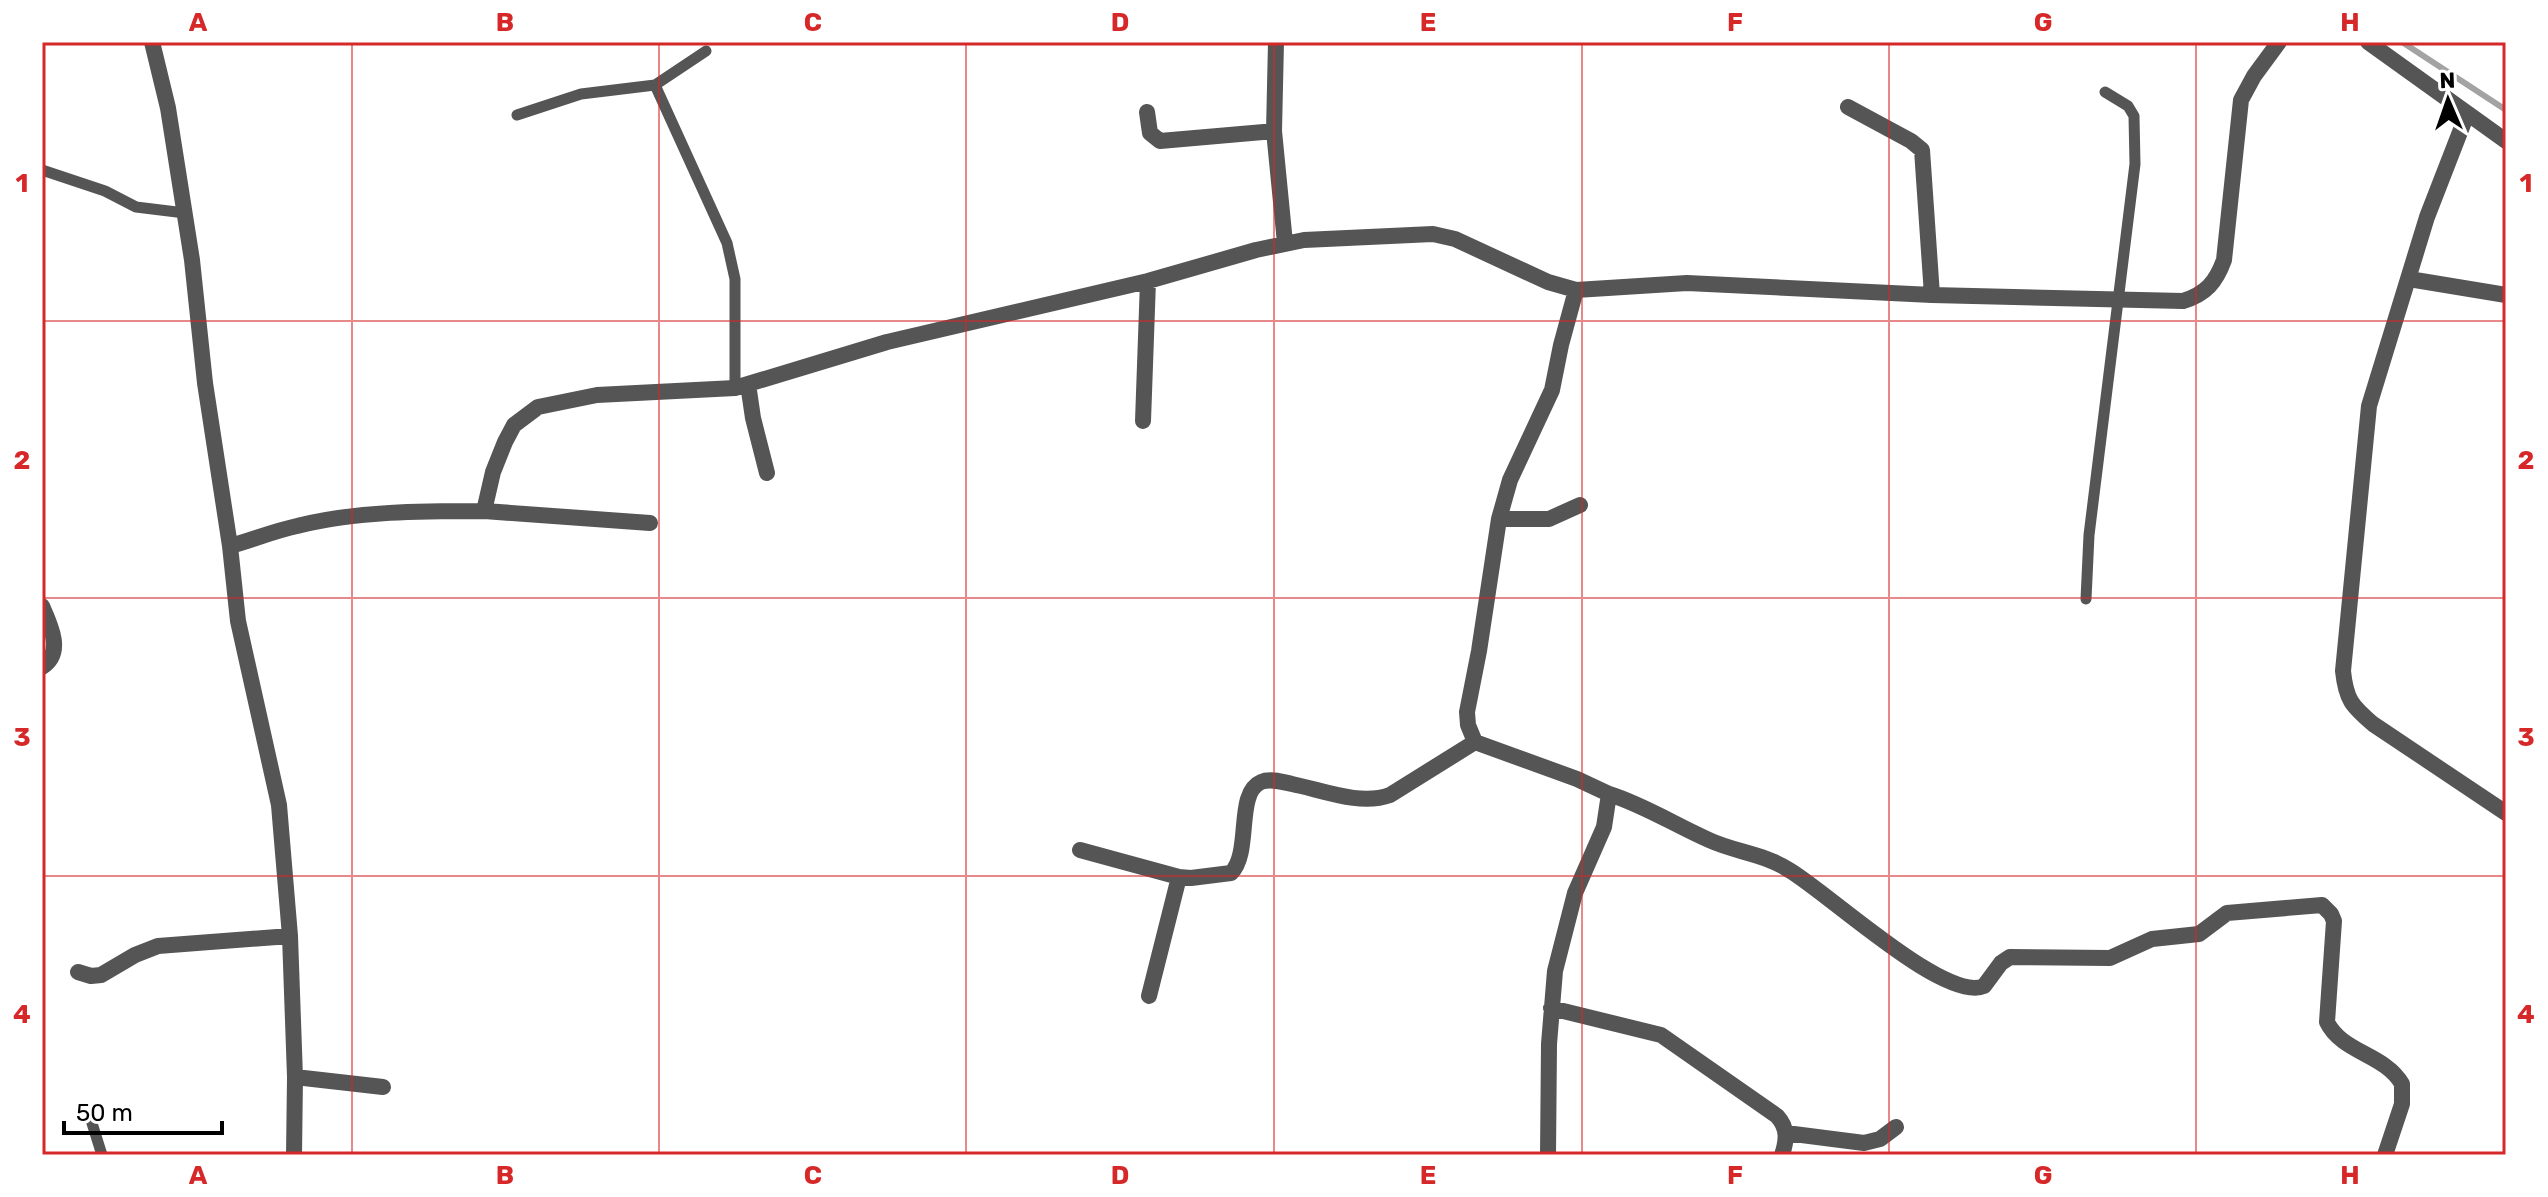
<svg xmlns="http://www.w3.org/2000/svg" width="2548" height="1197" viewBox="0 0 2548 1197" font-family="Rubik,sans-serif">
<rect width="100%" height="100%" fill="#fff"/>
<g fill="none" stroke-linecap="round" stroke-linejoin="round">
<!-- stream -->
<path stroke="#a3a3a3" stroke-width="6" d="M 2402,42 L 2506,110"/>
<!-- lane -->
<path stroke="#555" stroke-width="11" d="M 706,51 L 655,85 L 727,243 L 735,279 L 735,388
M 517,115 L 581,94 L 655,85
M 42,170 L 105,191 L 136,207 L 185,213
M 2086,599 L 2089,535 L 2135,164 L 2134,116 L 2128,106 L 2105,92
M 91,1120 L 102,1155"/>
<!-- street -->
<path stroke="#555" stroke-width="16" d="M 152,42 L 168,108 L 192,260 L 205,383 L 230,546 L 238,621 L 279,805 L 290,936 L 295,1077 L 294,1155
M 1276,42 L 1274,131 L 1285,243
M 2368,42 L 2506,141
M 1848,107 L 1911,141 L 1922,150 L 1932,295
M 1147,112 L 1150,133 L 1160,141 L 1274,131
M 2467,114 L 2427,217 L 2369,406 L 2343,671 C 2346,700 2352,706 2373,724 L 2506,813
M 2409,279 L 2506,295
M 748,384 L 753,418 L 767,473
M 1143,421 L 1148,281
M 484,511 L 650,523
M 1499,519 L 1549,519 L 1580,505
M 230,546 C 252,540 274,531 297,526 C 357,511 422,511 484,511 L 493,472 L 505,442 L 514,425 L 538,407 L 597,395 L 735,388 L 887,342 L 1148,281 L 1256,250 L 1304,240 L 1433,234 L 1455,239 L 1548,282 L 1576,290 L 1687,283 L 1932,295 L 2183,301 C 2206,294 2216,282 2224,260 L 2241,100 L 2254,76 L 2279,42
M 42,606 C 51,626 64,653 42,667
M 1609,794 C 1644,805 1675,825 1709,840 C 1735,852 1765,854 1789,870 C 1827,892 1945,1003 1984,986 L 2001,963 L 2010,957 L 2110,958 L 2152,939 L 2199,934 L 2227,913 L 2322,905 L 2331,914 L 2334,921 L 2327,1022 C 2342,1053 2385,1054 2402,1084 L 2402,1104 L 2385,1155
M 1080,850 L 1179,877 L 1191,878 L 1231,873 C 1252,852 1235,793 1261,782 C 1270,778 1283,782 1292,784 C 1322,790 1360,806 1390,795 L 1475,742
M 78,972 L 91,976 L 101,975 L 135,955 L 158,946 L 290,936
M 1149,996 L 1179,877
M 1551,1008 L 1661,1035 L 1777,1116 C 1788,1128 1787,1140 1782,1155
M 295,1077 L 383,1087
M 1786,1133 L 1864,1143 L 1880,1139 L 1896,1127
M 1548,1155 L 1549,1044 L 1555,971 L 1575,893 L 1604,827 L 1609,794 L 1577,779 L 1475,742 L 1468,725 L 1467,712 L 1479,651 L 1499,519 L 1510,480 L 1552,390 L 1561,345 L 1576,290"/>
</g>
<!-- grid -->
<path fill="none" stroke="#d62828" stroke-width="2" stroke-opacity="0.55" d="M 352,42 L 352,1155M 659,42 L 659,1155M 966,42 L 966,1155M 1274,42 L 1274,1155M 1582,42 L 1582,1155M 1889,42 L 1889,1155M 2196,42 L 2196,1155M 42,321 L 2506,321M 42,598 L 2506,598M 42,876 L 2506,876"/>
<!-- border -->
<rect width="2548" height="1197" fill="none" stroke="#ffffff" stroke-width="88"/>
<!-- north arrow -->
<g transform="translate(2448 100) rotate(358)" stroke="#ffffff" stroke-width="6" paint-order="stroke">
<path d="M0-6L14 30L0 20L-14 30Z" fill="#000000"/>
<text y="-12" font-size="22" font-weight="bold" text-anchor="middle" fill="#000000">N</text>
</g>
<!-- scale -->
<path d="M64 1121v12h158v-12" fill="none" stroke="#000000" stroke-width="4"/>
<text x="76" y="1121" font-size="24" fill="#000000" stroke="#ffffff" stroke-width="6" paint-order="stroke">50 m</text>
<rect x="44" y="44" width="2460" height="1109" fill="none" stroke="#d62828" stroke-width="3"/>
<g font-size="26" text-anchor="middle" font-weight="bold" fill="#d62828">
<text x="198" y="31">A</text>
<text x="505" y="31">B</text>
<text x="813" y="31">C</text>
<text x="1120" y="31">D</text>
<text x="1428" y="31">E</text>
<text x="1735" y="31">F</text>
<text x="2043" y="31">G</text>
<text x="2350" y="31">H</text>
<text x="22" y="192">1</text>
<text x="2526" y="192">1</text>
<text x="22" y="469">2</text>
<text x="2526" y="469">2</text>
<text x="22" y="746">3</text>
<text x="2526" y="746">3</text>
<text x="22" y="1023">4</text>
<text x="2526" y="1023">4</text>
<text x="198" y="1184">A</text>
<text x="505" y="1184">B</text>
<text x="813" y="1184">C</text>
<text x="1120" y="1184">D</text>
<text x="1428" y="1184">E</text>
<text x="1735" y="1184">F</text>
<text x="2043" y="1184">G</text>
<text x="2350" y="1184">H</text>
</g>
</svg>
